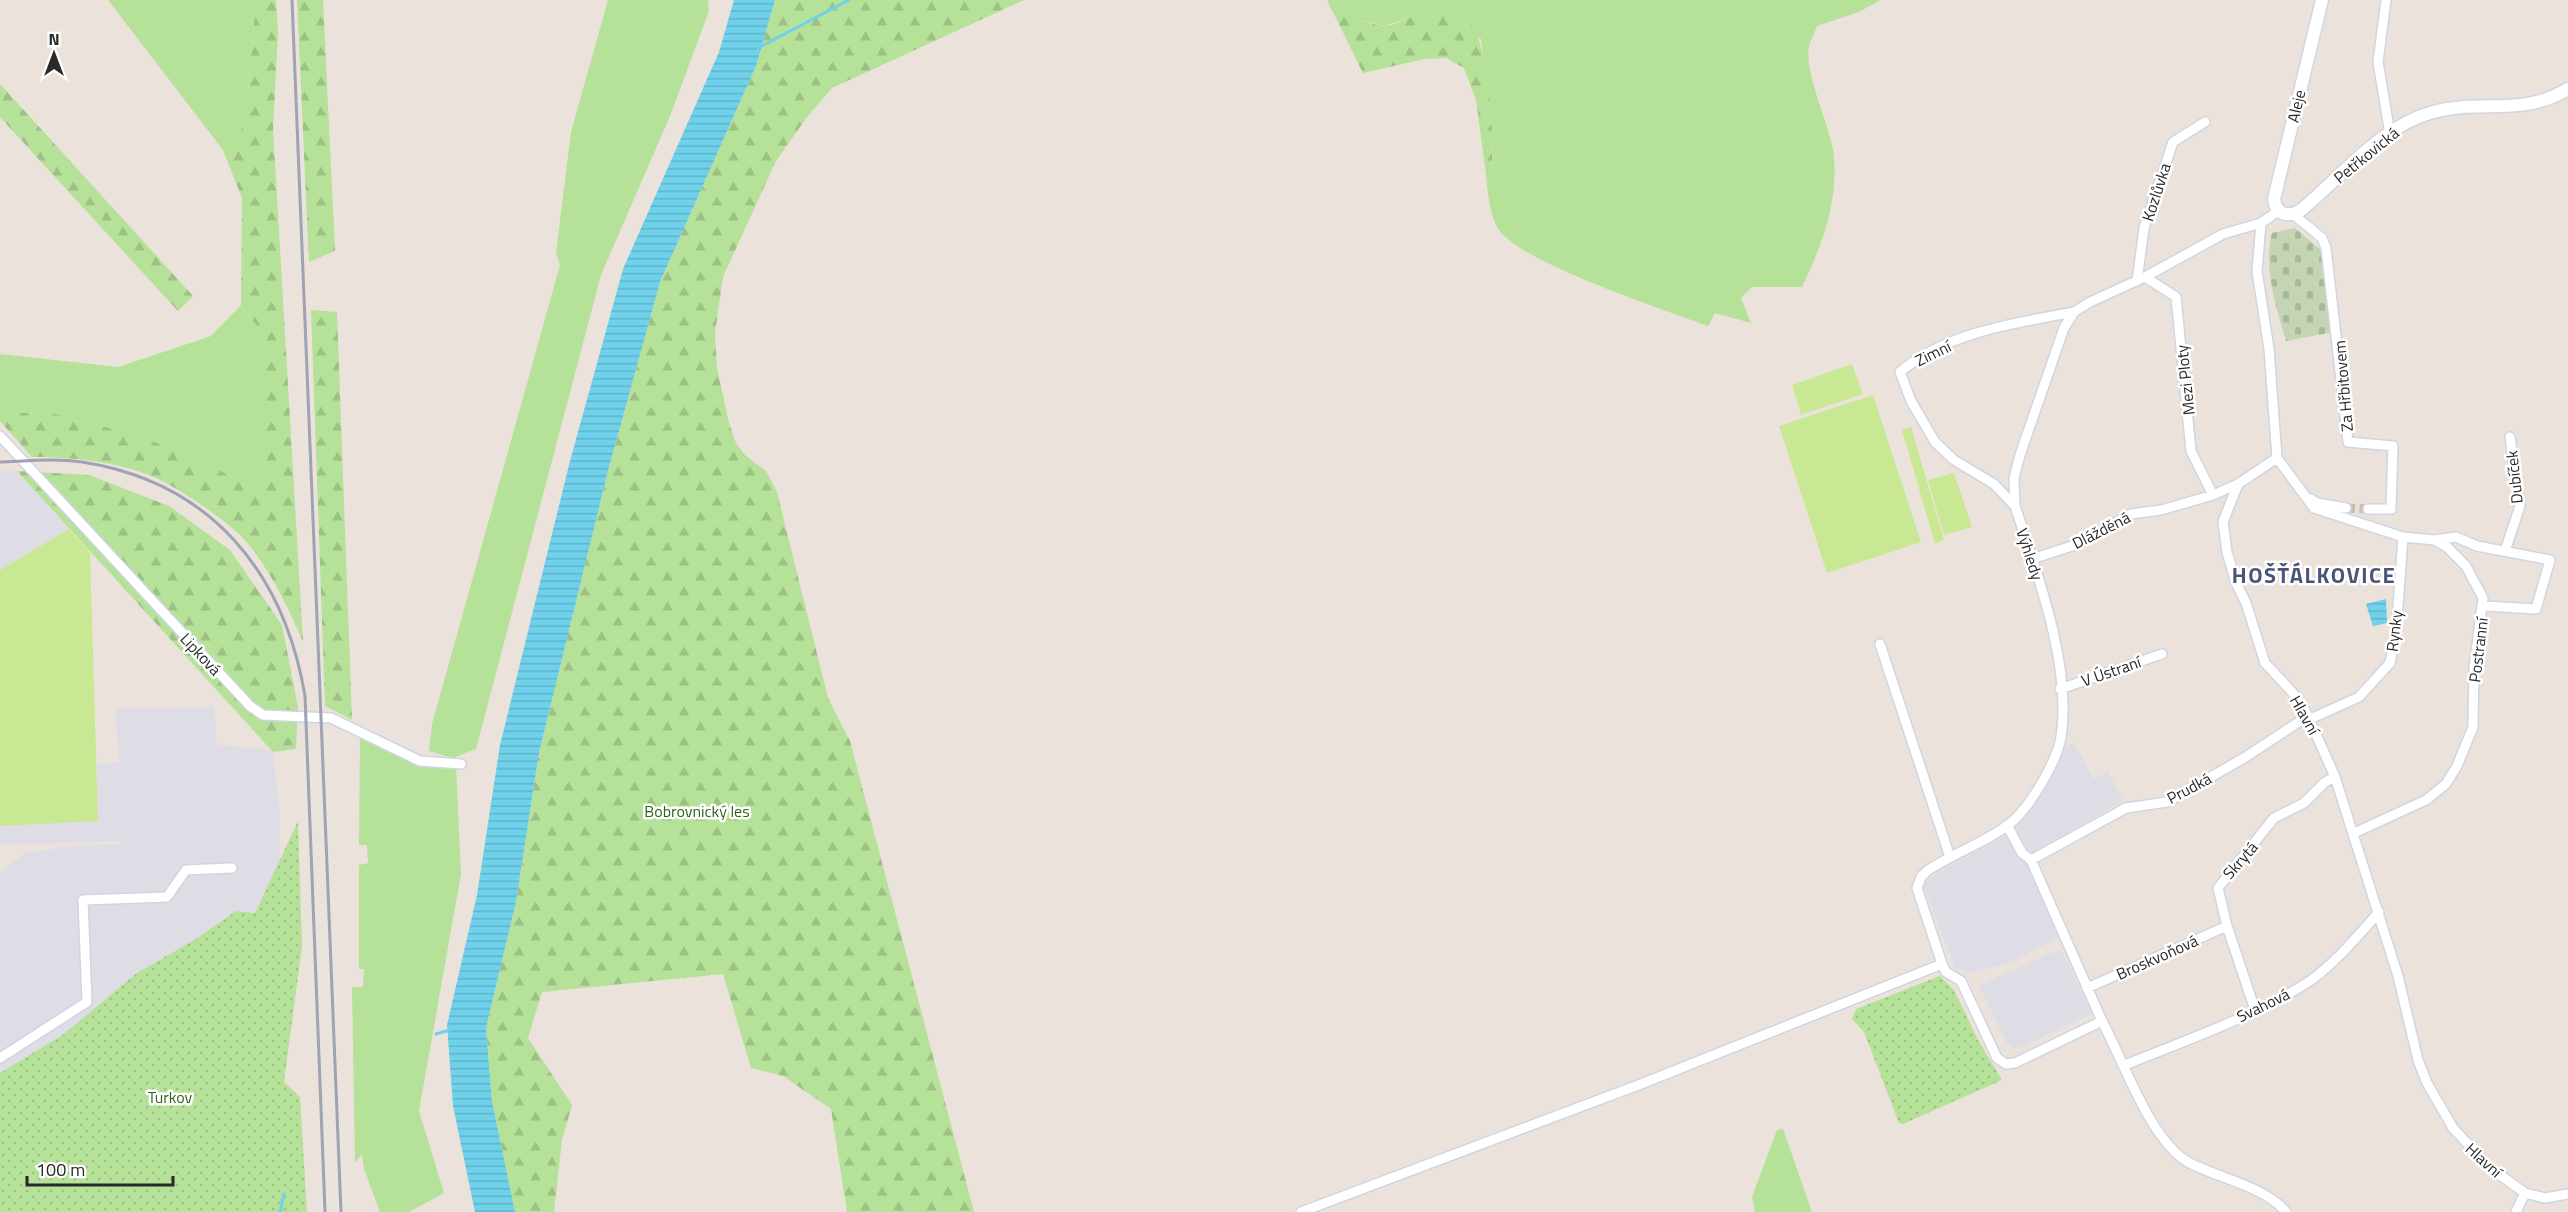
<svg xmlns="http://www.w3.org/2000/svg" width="2568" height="1212" viewBox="0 0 2568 1212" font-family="'Titillium Web',sans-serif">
<defs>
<pattern id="forest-firs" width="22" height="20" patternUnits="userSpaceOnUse" patternTransform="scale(1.5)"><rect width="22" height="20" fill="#b5e198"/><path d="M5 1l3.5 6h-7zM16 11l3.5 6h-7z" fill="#9cc183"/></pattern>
<pattern id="cemetery-stones" width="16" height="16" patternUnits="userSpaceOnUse" patternTransform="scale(1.5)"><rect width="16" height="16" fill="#c5d5b3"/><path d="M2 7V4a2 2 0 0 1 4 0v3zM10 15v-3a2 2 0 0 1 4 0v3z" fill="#a9b79a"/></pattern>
<pattern id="park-dots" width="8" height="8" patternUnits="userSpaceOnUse" patternTransform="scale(1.5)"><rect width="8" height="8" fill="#b5e198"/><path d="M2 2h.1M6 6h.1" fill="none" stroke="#9cc183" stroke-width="1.8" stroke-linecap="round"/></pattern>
<pattern id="water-rules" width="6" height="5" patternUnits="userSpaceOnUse" patternTransform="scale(1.5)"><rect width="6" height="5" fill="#70d1eb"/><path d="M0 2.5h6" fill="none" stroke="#61b3ca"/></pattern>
</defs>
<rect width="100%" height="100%" fill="#ebe3db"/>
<!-- industrial -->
<path fill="#dedce4" d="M 0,471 L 17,471 L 69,529 L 0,570 Z
M 214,707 L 217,745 L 257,748 L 273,752 L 280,815 L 280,860 L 255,913 L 236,911 L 64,1034 L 0,1074 L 0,872 L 26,853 L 64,847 L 121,844 L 121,841 L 0,845 L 0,825 L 98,821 L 97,764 L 119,762 L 115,709 Z
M 2074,743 L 2094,779 L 2108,771 L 2123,801 L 2035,851 L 2027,867 L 2061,936 L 2013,961 L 1973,973 L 1955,968 L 1923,884 L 1944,869 L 2015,831 L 2054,765 L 2069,745 Z
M 2061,949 L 2092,1014 L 2016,1049 L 2007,1044 L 1979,985 Z"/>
<!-- grass -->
<path fill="#b5e198" d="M 108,0 L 253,0 L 255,12 L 245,127 L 223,150 Z
M 608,0 L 708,0 L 709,11 L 670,116 L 601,275 L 476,749 L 453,758 L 429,751 L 432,724 L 560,265 L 556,253 L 571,132 Z
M 1345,0 L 1880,0 L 1859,12 L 1817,26 C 1815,33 1810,40 1809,47 C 1804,72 1829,124 1833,150 C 1840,199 1822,245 1802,287 L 1752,287 L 1741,298 L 1751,323 L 1715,313 L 1708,326 C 1665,310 1522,263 1499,230 C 1488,213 1488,187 1485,167 L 1492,171 L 1493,155 L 1481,39 L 1421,14 L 1384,26 L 1356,19 Z
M 241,305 L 260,330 L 260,497 L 223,472 L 47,412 L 0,414 L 0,354 L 118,367 L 211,336 Z
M 360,738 L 420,764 L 456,767 L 461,874 L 419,1111 L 444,1193 L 409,1212 L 380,1212 L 364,1169 L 362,1154 L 355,1163 L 352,987 L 363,987 L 364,969 L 359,969 L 359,865 L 368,863 L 367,845 L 359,845 Z
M 1783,1129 L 1812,1212 L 1755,1212 L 1752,1197 L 1777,1130 Z"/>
<!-- forest -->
<path fill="url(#forest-firs)" d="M 253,0 L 276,0 L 278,34 L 273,129 L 303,642 C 289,609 272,574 250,546 C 232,523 177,486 149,475 C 117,462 66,456 32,457 L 0,421 L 0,414 L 47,412 L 143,437 L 223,472 L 260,497 L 260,330 L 241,305 L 242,198 L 223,150 L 245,126 L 255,12 Z
M 297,0 L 323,0 L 335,251 L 309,262 Z
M 775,0 L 1024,0 L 832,88 L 807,117 L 776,161 L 723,277 L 715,333 L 717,368 L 729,423 L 736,443 L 745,455 L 766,471 L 777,492 L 828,698 L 850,741 L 974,1212 L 847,1212 L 831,1109 L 783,1076 L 751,1068 L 723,974 L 542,992 L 528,1038 L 572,1105 L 562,1140 L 554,1212 L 515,1212 L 492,1101 L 486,1028 L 516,902 L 539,753 L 608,471 L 660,282 L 756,66 Z
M 1327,0 L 1345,0 L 1356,19 C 1364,21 1374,25 1383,26 C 1395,26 1409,16 1422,14 C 1433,12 1447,13 1459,14 C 1490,17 1494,145 1492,172 L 1485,167 L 1476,100 L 1464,68 L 1446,58 L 1424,59 L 1363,73 Z
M 0,84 L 193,296 L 178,311 L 0,117 Z
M 311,310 L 337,312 L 352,720 L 325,706 Z
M 17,471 L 89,475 L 169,506 L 230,550 L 282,625 L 298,707 L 296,749 L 273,752 Z"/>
<!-- cemetery -->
<path fill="url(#cemetery-stones)" d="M 2295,228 L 2321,250 L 2334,332 L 2286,341 C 2276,307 2263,267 2272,233 Z"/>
<!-- park -->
<path fill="url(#park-dots)" d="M 298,821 L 302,946 L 284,1082 L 300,1097 L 307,1212 L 0,1212 L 0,1073 L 64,1034 L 137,973 L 196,939 L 236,911 L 255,913 Z
M 1940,976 L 1954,990 L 1978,1040 L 2002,1080 L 1903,1124 L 1899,1123 L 1864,1032 L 1852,1019 L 1856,1009 Z"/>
<!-- pitch -->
<path fill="#c9e894" d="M 1852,364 L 1863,394 L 1801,415 L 1792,385 Z
M 1873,395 L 1921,542 L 1827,573 L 1779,426 Z
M 1911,427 L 1944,540 L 1935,544 L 1902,430 Z
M 1954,473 L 1972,527 L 1944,535 L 1928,480 Z
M 69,529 L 90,552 L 98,821 L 0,826 L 0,570 Z"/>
<!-- water -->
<path fill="url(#water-rules)" d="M 734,0 L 775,0 L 756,66 L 660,282 L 608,471 L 539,753 L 516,902 L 486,1028 L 492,1101 L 515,1212 L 475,1212 L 453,1106 L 447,1025 L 477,895 L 500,745 L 570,461 L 623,269 L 719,52 Z
M 2386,599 L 2387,623 L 2373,626 L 2366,604 Z"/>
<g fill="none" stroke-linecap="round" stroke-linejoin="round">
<!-- stream -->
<path stroke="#70d1eb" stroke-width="3" d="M 758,48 L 849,0
M 436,1034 L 450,1030
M 280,1212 L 284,1194"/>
<!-- minor-tunnel -->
<path stroke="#c4beb7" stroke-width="9" stroke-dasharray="9 4.5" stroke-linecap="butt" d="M 2346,508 L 2368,509"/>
<defs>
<path id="minor" d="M 2386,0 L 2378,62 L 2390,134
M 2278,211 L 2261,223 L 2223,234 L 2145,277 L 2090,302 L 2074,312 L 2064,328 L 2020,455 L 2014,478 L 2015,506 C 2037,573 2072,666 2061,737 C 2057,761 2032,803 2014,820 C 1993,839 1952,854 1927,871 L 1921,877 L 1917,888 L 1942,964 L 1946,972 L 1961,981 L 1997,1058 L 2006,1064 L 2015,1063 L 2102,1021 C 2123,1060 2150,1140 2188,1162 C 2217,1178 2265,1186 2286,1212
M 2293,214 L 2322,238 L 2326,248 L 2348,442 L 2393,446 L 2391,509 L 2368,509
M 2261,223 L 2257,271 L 2269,349 L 2277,458
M 2145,277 L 2176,297 L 2191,451 L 2213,495
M 2137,281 L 2144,228 L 2173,142 L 2205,122
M 0,436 L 250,706 L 263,715 L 331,718 L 420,761 L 461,764
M 2277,458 L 2314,508 L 2403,537 L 2435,540 L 2447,547 L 2466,566 L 2483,598 L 2474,667 L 2473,727 L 2457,766 L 2446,784 L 2426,800 L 2354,833
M 2238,484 L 2223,522 L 2227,552 L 2236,583 L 2246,603 L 2265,663 L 2293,693 L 2308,716 L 2335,777 L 2398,976 L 2418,1060 L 2427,1083 L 2453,1128 L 2489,1167 L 2525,1193 L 2545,1198 L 2568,1194
M 2311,499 L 2317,503 L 2346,508
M 2015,506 L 1994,484 L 1954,460 L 1935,442 L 1911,401 L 1900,372 C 1947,332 2016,323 2074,312
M 2435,540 L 2456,537 L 2477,546 L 2550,560 L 2536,609 L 2484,606
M 2505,551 L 2520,506 L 2510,437
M 2032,559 L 2078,544 L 2131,514 L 2161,510 L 2213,495 L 2238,484 L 2277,458
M 1880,644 L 1950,857
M 2060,689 L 2162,654
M 2310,719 L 2359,697 L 2390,663 L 2396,634 L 2403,537
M 2007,825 L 2022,853 L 2031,860 L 2102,1021
M 2031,860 L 2126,808 L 2167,802 L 2244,758 L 2308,716
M 2087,988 L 2227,926
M 2255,1010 L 2227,926 L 2218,888 L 2274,818 L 2304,803 L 2325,782 L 2335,777
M 0,1058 L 87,1002 L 83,900 L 167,897 L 186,870 L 232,868
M 2125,1065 C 2184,1041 2247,1019 2302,986 C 2329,970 2358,936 2379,912
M 1301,1212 L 1641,1084 L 1942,964
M 2516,1212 L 2525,1193"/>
<path id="tertiary" d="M 2322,0 L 2274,199 C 2276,215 2289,218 2301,210 C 2341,177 2381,126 2433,112 C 2481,99 2522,117 2568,89"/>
</defs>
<!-- minor casing -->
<use href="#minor" stroke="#d0d5e2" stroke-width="12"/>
<!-- tertiary casing -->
<use href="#tertiary" stroke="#d0d5e2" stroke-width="15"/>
<!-- minor -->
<use href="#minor" stroke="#fff" stroke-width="9"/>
<!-- tertiary -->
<use href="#tertiary" stroke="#fff" stroke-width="12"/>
<!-- rail -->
<path stroke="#9ea2b3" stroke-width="3" d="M 292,0 L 341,1212
M 0,462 C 27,461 55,458 82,462 C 211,482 284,572 305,696 L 325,1212"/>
</g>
<g text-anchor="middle" stroke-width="5" stroke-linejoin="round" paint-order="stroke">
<!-- street labels -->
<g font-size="16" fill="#292929" stroke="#fff">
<text transform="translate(2296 106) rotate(-77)" y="6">Aleje</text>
<text transform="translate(2366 155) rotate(-39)" y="6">Petřkovická</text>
<text transform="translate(2156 192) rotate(-72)" y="6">Kozlůvka</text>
<text transform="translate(1933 353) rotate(-26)" y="6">Zimní</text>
<text transform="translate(2185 380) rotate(-96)" y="6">Mezi Ploty</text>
<text transform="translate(2343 386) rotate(-95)" y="6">Za Hřbitovem</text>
<text transform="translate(2514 477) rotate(-96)" y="6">Dubíček</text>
<text transform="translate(2101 530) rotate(-27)" y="6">Dlážděná</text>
<text transform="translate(2030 554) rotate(72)" y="6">Výhledy</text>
<text transform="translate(2394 631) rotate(-83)" y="6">Rynky</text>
<text transform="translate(2478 650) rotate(-83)" y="6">Postranní</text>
<text transform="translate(201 654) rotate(47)" y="6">Lipková</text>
<text transform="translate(2111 671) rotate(-19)" y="6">V Ústraní</text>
<text transform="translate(2305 715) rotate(60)" y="6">Hlavní</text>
<text transform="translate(2189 788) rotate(-28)" y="6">Prudká</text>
<text transform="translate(2240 860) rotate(-49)" y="6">Skrytá</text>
<text transform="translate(2157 957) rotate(-24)" y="6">Broskvoňová</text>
<text transform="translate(2263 1005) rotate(-26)" y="6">Svahová</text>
<text transform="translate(2484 1160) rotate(42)" y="6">Hlavní</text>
</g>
<!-- park labels -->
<g font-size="16" fill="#2e641b" stroke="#fff">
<text x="697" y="817">Bobrovnický les</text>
<text x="170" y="1103">Turkov</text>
</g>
<!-- district labels -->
<g font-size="22" font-weight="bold" letter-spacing="1.5" fill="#4b5579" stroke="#fff">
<text x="2314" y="583">HOŠŤÁLKOVICE</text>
</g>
</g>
<!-- north arrow -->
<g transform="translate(54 54)" stroke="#ffffff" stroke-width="4.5" paint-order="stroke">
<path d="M0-4.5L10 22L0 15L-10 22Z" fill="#292929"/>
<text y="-9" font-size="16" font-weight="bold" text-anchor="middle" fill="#292929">N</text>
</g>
<!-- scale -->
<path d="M27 1176v9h146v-9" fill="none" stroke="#292929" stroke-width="3"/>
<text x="36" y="1176" font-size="18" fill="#292929" stroke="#ffffff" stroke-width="4.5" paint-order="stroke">100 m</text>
</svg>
